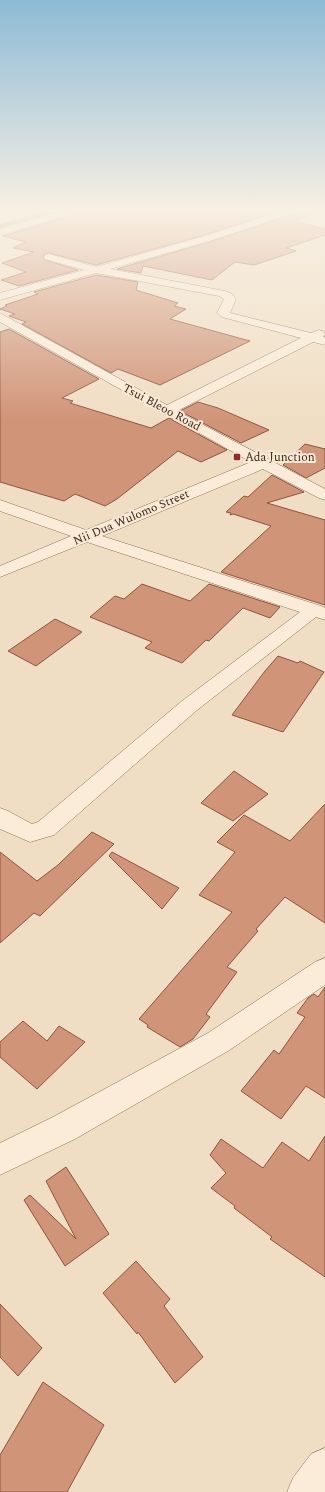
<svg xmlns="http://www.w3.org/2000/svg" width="325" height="1492" viewBox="0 0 325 1492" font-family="Spectral,serif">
<rect width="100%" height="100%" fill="#f0dec4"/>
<!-- building -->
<path fill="#d09478" stroke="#8c553e" d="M 42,212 L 51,213 L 0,227 L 0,225 Z
M 76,212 L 275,212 L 198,237 L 96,265 L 49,253 L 44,254 L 43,258 L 45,260 L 78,270 L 19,286 L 1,280 L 26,272 L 2,263 L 34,252 L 13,248 L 26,242 L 3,236 L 67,217 L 72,218 L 72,216 Z
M 294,212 L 312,212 L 312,214 L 293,221 L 325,229 L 325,235 L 286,248 L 296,251 L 254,265 L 235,262 L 212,280 L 143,266 L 141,273 L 117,269 L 206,243 L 291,215 Z
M 96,275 L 138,282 L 136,290 L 178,303 L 174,306 L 186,309 L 170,319 L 250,341 L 160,385 L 118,369 L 111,373 L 22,324 L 26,322 L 9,316 L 15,314 L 0,309 L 7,306 L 5,305 L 38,294 L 34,292 Z
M 9,329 L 99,379 L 62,398 L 73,401 L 70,403 L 151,428 L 169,418 L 227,450 L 201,462 L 178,451 L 117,499 L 105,506 L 75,494 L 64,501 L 0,482 L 0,332 Z
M 198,402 L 218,408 L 269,430 L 241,443 L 180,411 Z
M 305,444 L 325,449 L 325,468 L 306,478 L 283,465 Z
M 272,475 L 304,492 L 267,503 L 325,520 L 325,605 L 221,572 L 271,526 L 233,514 L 230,515 L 231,513 L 226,512 L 244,496 L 248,497 Z
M 142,584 L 190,601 L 209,584 L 280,607 L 270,618 L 243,608 L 209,641 L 206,640 L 182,663 L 145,648 L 152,642 L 90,617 L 115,596 L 124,599 Z
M 55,619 L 82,632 L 36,666 L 8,651 Z
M 278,656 L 298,663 L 300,661 L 324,672 L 283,732 L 232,715 L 265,671 Z
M 234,771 L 268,794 L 233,821 L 201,803 Z
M 325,804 L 325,923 L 285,897 L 256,929 L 258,931 L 227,967 L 237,972 L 206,1014 L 210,1017 L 193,1039 L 180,1047 L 147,1027 L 148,1025 L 139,1019 L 232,912 L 199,895 L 235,852 L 217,842 L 244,815 L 290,841 Z
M 92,832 L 114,844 L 40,916 L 34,913 L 0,943 L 0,852 L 37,881 L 58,865 Z
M 112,852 L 179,888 L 162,909 L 109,856 Z
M 325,987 L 325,1098 L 306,1086 L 281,1119 L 241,1091 L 274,1050 L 279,1054 L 305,1017 L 297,1013 L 308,998 L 314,994 L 318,997 Z
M 23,1021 L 47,1041 L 59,1026 L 85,1042 L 37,1089 L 0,1057 L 0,1042 Z
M 325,1136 L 325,1277 L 270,1239 L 272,1237 L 234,1208 L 235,1206 L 211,1188 L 226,1173 L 210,1155 L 221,1139 L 263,1168 L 282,1142 L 309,1161 Z
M 66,1167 L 109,1234 L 65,1266 L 24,1200 L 30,1195 L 76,1239 L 46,1181 Z
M 136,1261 L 170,1299 L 164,1306 L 203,1357 L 175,1383 L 138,1332 L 137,1334 L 103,1293 Z
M 0,1304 L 42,1348 L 18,1376 L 0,1357 Z
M 43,1382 L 104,1425 L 67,1492 L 0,1492 L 0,1455 Z"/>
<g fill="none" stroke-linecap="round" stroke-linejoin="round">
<defs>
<path id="minor" d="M 60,212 L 75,212 L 73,214 L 0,235 L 0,229 Z
M 279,212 L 293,212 L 291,214 L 206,242 L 110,269 L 225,291 L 231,293 L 236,299 L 230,313 L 311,333 L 319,330 L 323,331 L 325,334 L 323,337 L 325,337 L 325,345 L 313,342 L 177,411 L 325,489 L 325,500 L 319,498 L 263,469 L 102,536 L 321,606 L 325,608 L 325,620 L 316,617 L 196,711 L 54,835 L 30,842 L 0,829 L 0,808 L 8,811 L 32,824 L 38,822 L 182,701 L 300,612 L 87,542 L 0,577 L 0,566 L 71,536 L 0,511 L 0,500 L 86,530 L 251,462 L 0,322 L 0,313 L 167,405 L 301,338 L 222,317 L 217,313 L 224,299 L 219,296 L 96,273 L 0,300 L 0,293 L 84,270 L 45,259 L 44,257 L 45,255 L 49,254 L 96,267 L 198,238 Z
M 325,958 L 325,985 L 228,1051 L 75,1139 L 0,1175 L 0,1143 L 53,1117 L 208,1033 L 315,962 Z
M 325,1448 L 325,1492 L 287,1492 L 293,1478 L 311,1454 Z"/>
</defs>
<!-- minor casing -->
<use href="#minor" stroke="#8c6f59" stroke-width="1"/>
<!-- minor -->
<use href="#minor" fill="#faecd8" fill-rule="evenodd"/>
</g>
<!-- sky -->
<linearGradient id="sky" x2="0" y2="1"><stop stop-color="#8dbad5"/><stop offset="0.5" stop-color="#f8f0e4"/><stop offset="1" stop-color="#f8f0e4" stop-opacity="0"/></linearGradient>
<rect width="325" height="421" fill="url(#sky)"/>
<!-- markers -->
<rect fill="#9e2633" stroke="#f7e9d4" stroke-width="1.5" x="233" y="453" width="8" height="8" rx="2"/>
<g text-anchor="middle" stroke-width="4" stroke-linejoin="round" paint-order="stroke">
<!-- far-street labels -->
<g font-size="12" fill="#3b291e" stroke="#f7e9d4">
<text transform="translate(162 407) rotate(28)" y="4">Tsui Bleoo Road</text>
<text transform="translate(131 517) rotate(-23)" y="4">Nii Dua Wulomo Street</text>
</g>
<!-- far-poi labels -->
<g font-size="12" fill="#3b291e" stroke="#f7e9d4" text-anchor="start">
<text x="245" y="461">Ada Junction</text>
</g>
</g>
</svg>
